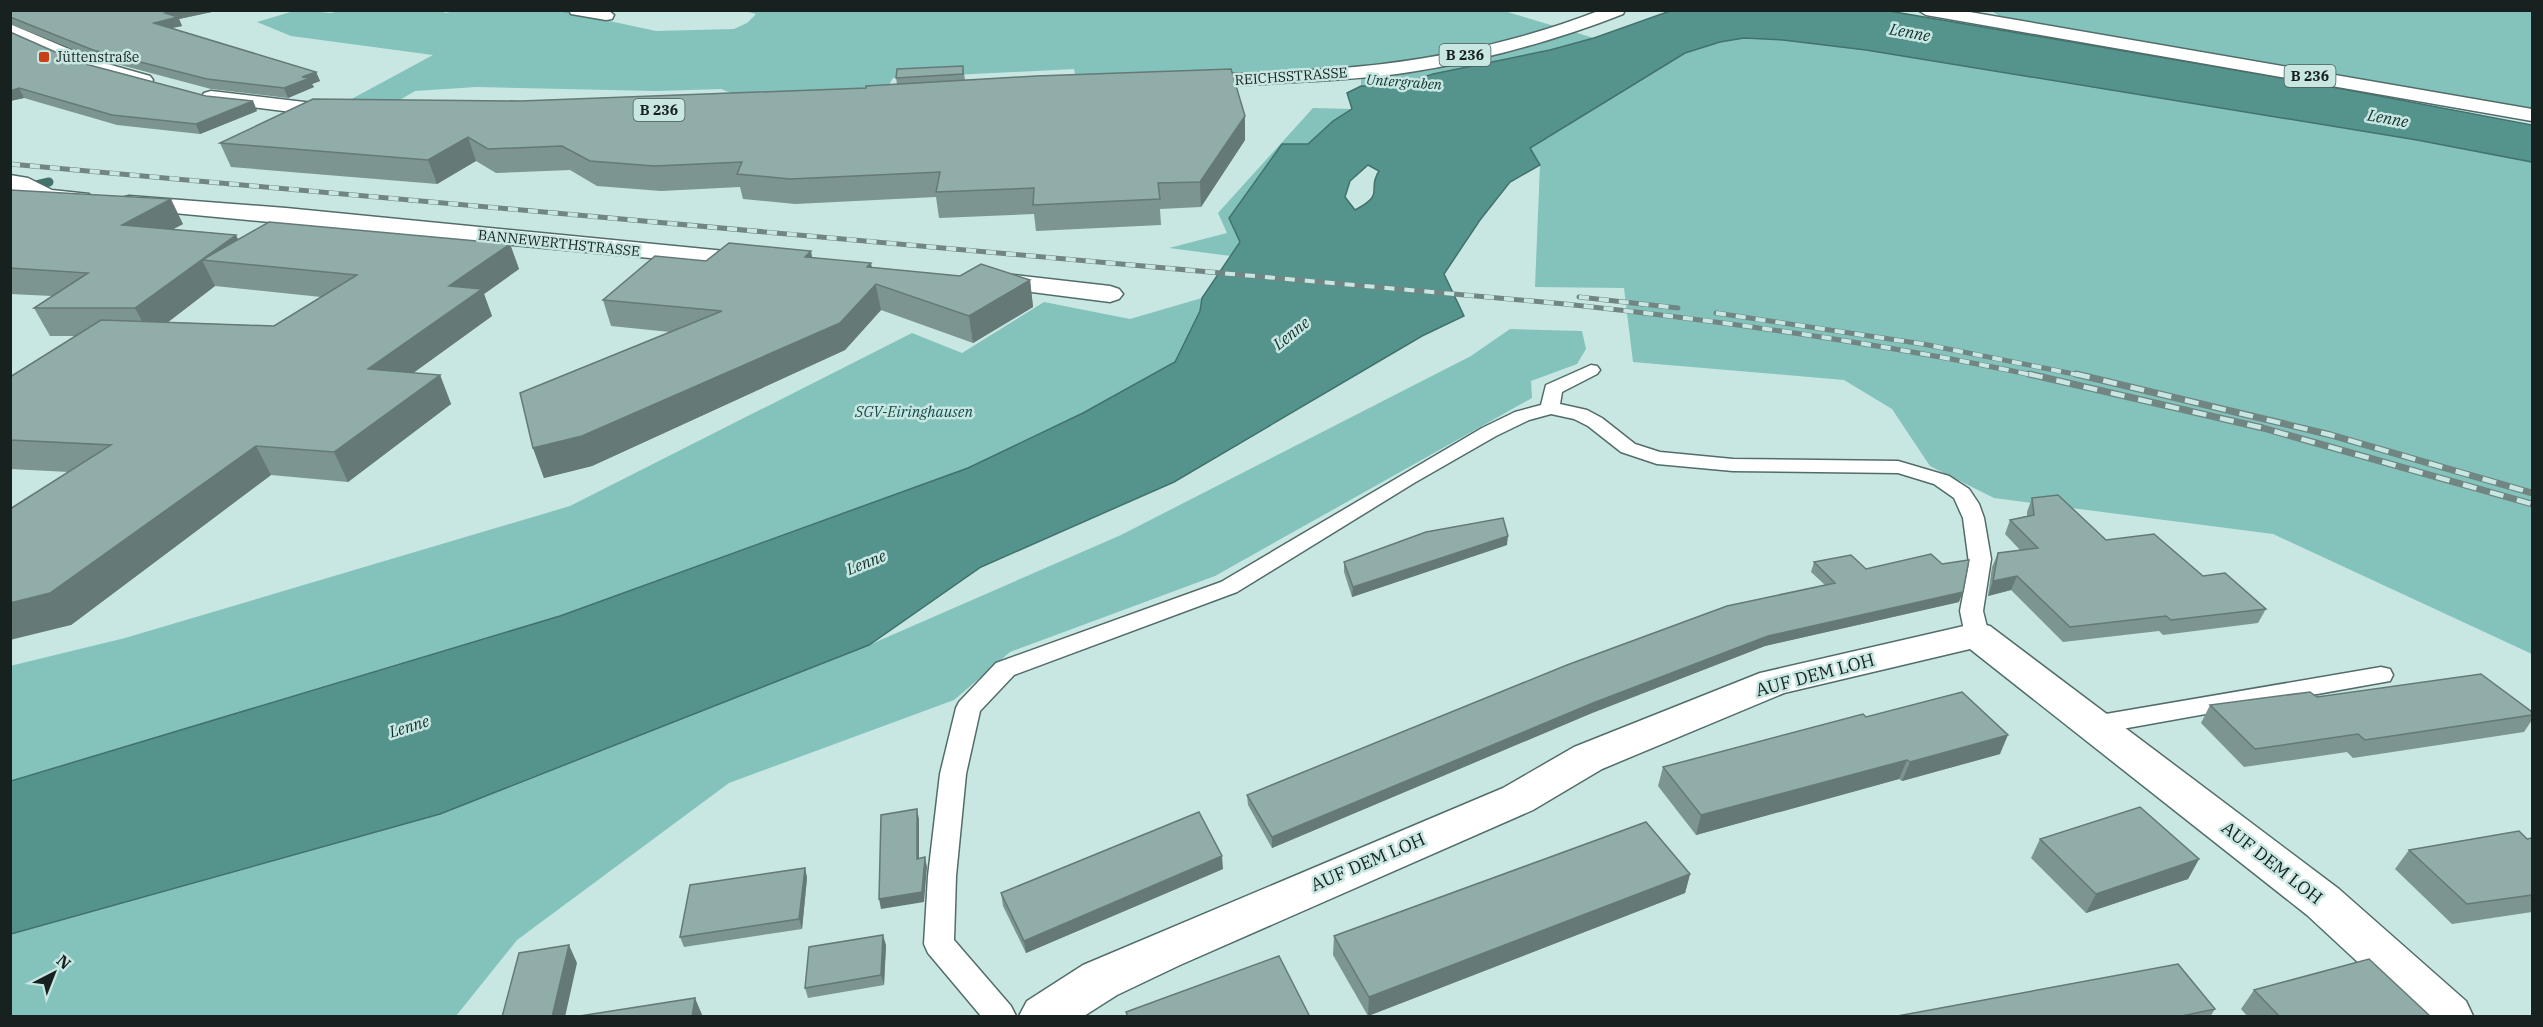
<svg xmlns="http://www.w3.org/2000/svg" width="2543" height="1027" viewBox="0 0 2543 1027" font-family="'IBM Plex Serif',serif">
<rect width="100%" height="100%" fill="#c8e6e2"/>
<!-- green -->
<path fill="#83c3bb" d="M 297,10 L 331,13 L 341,10 L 439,10 L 446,13 L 457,10 L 558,10 L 656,31 L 734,29 L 747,23 L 756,14 L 741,10 L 1501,10 L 1594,38 L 1550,50 L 1433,74 L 1394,87 L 1361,86 L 1361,67 L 1077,82 L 1074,69 L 893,78 L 885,92 L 749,100 L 721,89 L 656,91 L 476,87 L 415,91 L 391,105 L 346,102 L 433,55 L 291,36 L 257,22 Z
M 1992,11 L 2532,11 L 2532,113 L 2332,76 L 2009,23 Z
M 1744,38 L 1783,40 L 1866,50 L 2417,140 L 2532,162 L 2532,654 L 2273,534 L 1994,498 L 1930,466 L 1892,409 L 1844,380 L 1633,362 L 1624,288 L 1535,287 L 1540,165 L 1529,148 L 1685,53 L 1720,42 Z
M 1313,108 L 1353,109 L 1333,121 L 1308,144 L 1231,256 L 1169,248 L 1227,233 L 1218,213 Z
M 1202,298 L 1200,311 L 1175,362 L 1083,413 L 968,468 L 560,616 L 11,781 L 10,666 L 125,638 L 570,506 L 912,333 L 962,353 L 1044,302 L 1130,319 Z
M 1510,329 L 1582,331 L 1586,349 L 1577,364 L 1531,381 L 1532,398 L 1215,576 L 1010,652 L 954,700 L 729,783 L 517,940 L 456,1016 L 11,1016 L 11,934 L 440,814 L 869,645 L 1121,535 L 1471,356 Z"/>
<!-- water -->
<path fill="#55948d" stroke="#42726c" stroke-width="1.5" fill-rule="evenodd" d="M 1889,11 L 2306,82 L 2532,125 L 2532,162 L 2417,140 L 1866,50 L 1783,40 L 1744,38 L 1720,42 L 1685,53 L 1530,148 L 1540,165 L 1510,182 L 1480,220 L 1444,274 L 1464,316 L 1422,336 L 1174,482 L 981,567 L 869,645 L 440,814 L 11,934 L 11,781 L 560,616 L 968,468 L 1083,413 L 1175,362 L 1200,311 L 1202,298 L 1240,242 L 1229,218 L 1282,144 L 1308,144 L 1333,121 L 1352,109 L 1347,93 L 1361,86 L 1394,87 L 1433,74 L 1550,50 L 1594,38 L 1670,11 ZM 1368,165 L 1379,171 C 1366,191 1387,193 1355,210 L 1345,197 L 1350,181 Z"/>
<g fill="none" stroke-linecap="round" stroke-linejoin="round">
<!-- stream -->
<path stroke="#42726c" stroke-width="9" d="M 10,191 L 49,182"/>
<defs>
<path id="service" d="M 1591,365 L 1597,366 L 1600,370 L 1597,374 L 1562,392 L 1560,404 L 1587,410 L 1602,418 L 1635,444 L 1660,452 L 1733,459 L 1898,461 L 1949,476 L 1969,489 L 1979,504 L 1984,518 L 1991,559 L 1983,611 L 1989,635 L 1985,640 L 1977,643 L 1969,640 L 1965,635 L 1960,611 L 1969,563 L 1963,518 L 1954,498 L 1934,484 L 1898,473 L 1733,471 L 1657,464 L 1621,452 L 1588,426 L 1574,419 L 1551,414 L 1529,420 L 1496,436 L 1414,483 L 1237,592 L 1014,675 L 980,711 L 966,774 L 956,876 L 954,940 L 1011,1006 L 1016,1016 L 981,1016 L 928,953 L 924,944 L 928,876 L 940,774 L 956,708 L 959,702 L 996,663 L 1221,582 L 1482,428 L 1515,412 L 1541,405 L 1546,385 Z
M 2381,667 L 2390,669 L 2393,675 L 2390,681 L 2094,734 L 2085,731 L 2081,725 L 2085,719 L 2094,716 Z"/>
<path id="minor" d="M 569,10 L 608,10 L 614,15 L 612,19 L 606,20 L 571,14 Z
M 10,175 L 28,178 L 52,190 L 89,194 L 92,199 L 89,204 L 81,206 L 47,203 L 10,189 Z
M 129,196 L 286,208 L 756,254 L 765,256 L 768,261 L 765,266 L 756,268 L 121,208 L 118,203 L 121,198 Z
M 987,272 L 1110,286 L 1119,289 L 1123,294 L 1119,299 L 1110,302 L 978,285 L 974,280 L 978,275 Z
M 1977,623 L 1990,626 L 2339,889 L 2466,1001 L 2473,1016 L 2416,1016 L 2307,915 L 1970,649 L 1784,693 L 1602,769 L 1533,810 L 1180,965 L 1117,995 L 1084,1016 L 1019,1016 L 1027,1001 L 1083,965 L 1503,788 L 1574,747 L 1760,673 Z"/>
<path id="primary" d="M 1601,10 L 1625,10 L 1623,14 C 1550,43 1459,67 1381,76 C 1318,82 1253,84 1190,88 L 1183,86 L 1180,82 L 1183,78 L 1190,76 C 1254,72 1319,72 1383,64 C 1456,55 1532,37 1601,10 Z
M 1918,10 L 1958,10 L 2532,109 L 2532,121 L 1926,15 Z
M 10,24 L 97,61 L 150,76 L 153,80 L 150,84 L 143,86 L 83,69 L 10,36 Z
M 211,91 L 338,106 L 345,108 L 348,112 L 345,116 L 338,118 L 204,101 L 201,97 L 204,93 Z"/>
</defs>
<!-- service casing -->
<use href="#service" stroke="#526d69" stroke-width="3"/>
<!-- minor casing -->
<use href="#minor" stroke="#526d69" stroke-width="3"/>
<!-- primary casing -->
<use href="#primary" stroke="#526d69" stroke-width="3"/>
<!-- service -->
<use href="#service" fill="#fff" fill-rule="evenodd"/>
<!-- minor -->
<use href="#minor" fill="#fff" fill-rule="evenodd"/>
<!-- primary -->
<use href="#primary" fill="#fff" fill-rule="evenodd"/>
<defs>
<path id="rail-far1" d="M 10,164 L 1565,304 C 1724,321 1880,343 2037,376
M 1579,297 L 1678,308
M 1716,313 L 1923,344 L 2084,376"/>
<path id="rail" d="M 2029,374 L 2263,428 L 2532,504
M 2076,374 L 2331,435 L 2532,493"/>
</defs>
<!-- rail-far1 casing -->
<use href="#rail-far1" stroke="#718683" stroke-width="5"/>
<!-- rail casing -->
<use href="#rail" stroke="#718683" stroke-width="7"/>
<!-- rail-far1 -->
<use href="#rail-far1" stroke="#c8e6e2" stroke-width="4" stroke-dasharray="10" stroke-linecap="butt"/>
<!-- rail -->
<use href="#rail" stroke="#c8e6e2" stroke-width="4.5" stroke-dasharray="14" stroke-linecap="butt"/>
</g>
<!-- wall -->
<path fill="#7c9591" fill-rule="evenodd" d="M 10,10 L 221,10 L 179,19 L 182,26 L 171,28 L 316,72 L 320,81 L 312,84 L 314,87 L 288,98 L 211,89 L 98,59 L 10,24 Z
M 551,10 L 568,10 L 568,13 Z
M 10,32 L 78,62 L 206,96 L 253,101 L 257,111 L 200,134 L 117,125 L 24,98 L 10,101 Z
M 963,66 L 965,80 L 1245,140 L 1201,207 L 1160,209 L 1161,225 L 1036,231 L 1034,214 L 939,218 L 936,197 L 795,204 L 743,199 L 740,187 L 661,191 L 597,186 L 570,170 L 496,173 L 476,161 L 437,184 L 231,167 L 220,143 L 521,101 L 866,88 L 897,84 L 896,78 Z
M 10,190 L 183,224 L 173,229 L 236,235 L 238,240 L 510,244 L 519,269 L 484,294 L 492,316 L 413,373 L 440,375 L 451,404 L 348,482 L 271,475 L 71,625 L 69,472 L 10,469 L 10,377 L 75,336 L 50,336 L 34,308 L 52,296 L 10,294 ZM 215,286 L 321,297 L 274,326 L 168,322 Z
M 812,257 L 872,267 L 960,276 L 1030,280 L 1033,307 L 973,343 L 881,310 L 845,350 L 592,466 L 544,478 L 533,448 L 670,332 L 611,326 L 603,300 L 706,261 Z
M 2032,498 L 2106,540 L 2203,576 L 2266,609 L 2258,623 L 2163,635 L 2159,631 L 2063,642 L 2011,590 L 1988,596 L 1992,567 L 1998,553 L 2020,550 L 2005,534 L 2010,520 L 2027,516 L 2027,512 Z
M 1507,545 L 1352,597 L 1344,572 L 1344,562 Z
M 1814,562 L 1866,569 L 1959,602 L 1765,646 L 1592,713 L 1272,848 L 1248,805 L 1247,795 L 1825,585 L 1811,572 Z
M 2317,697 L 2532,712 L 2532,720 L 2524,732 L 2353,758 L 2347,752 L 2244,767 L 2201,723 L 2210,705 Z
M 1866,717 L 2000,754 L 1902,781 L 1899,779 L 1696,835 L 1658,786 L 1663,767 Z
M 2532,838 L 2532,912 L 2452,924 L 2395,869 L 2409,850 Z
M 2040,839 L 2199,859 L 2188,879 L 2086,913 L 2031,858 Z
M 805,868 L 807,878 L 802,929 L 684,947 L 680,937 Z
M 1223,869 L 1026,953 L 1003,906 L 1001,893 Z
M 1690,874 L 1685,893 L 1368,1016 L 1333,955 L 1334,936 Z
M 886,945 L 884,985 L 808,998 L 805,988 Z
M 2254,990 L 2431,1017 L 2248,1017 L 2241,1009 Z
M 2215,1009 L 2210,1017 L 1892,1017 Z"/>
<!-- shaded-wall -->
<path fill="#657976" d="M 176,10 L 221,10 L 179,19 L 182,26 L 158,31 L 154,23 L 165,13 Z
M 316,72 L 320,81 L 312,84 L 314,87 L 288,98 L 284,88 L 302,77 Z
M 19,88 L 24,98 L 10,101 L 10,91 Z
M 253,101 L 257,111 L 200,134 L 196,124 Z
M 1245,116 L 1245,140 L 1201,207 L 1200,182 Z
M 468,137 L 476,161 L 437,184 L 428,160 Z
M 171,199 L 183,224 L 135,250 L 122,225 Z
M 236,235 L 248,261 L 202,260 L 215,286 L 150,336 L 135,308 Z
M 510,244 L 519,269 L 484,294 L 492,316 L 380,397 L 368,369 L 449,286 Z
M 811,251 L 816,277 L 805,257 Z
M 871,263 L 881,310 L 845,350 L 592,466 L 544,478 L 533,448 L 867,267 Z
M 1030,280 L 1033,307 L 973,343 L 969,316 Z
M 440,375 L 451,404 L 348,482 L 334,452 Z
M 256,446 L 271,475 L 71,625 L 10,640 L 10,603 Z
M 1508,536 L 1507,545 L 1352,597 L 1353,587 Z
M 2017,576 L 2011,590 L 1988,596 L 1993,581 Z
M 1963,592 L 1959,602 L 1765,646 L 1592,713 L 1272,848 L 1272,837 L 1593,703 L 1768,636 Z
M 2008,735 L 2000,754 L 1902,781 L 1910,762 Z
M 1907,760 L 1899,779 L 1696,835 L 1701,815 Z
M 917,809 L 919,819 L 919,869 L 917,859 Z
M 1222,856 L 1223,869 L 1026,953 L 1024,941 Z
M 925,857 L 927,867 L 924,902 L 881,909 L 879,899 Z
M 2199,859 L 2188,879 L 2086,913 L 2096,894 Z
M 805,868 L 807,878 L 802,929 L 799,919 Z
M 1690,874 L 1685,893 L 1368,1016 L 1369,997 Z
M 883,935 L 886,945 L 884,985 L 881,975 Z
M 569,945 L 577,963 L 565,1017 L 552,1017 Z
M 695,998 L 703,1017 L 692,1017 Z"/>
<!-- building -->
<path fill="#90ada9" stroke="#657976" stroke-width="1.5" d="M 10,10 L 176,10 L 165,13 L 178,17 L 154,23 L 316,72 L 302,77 L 310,78 L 284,88 L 207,79 L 93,50 L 10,17 Z
M 10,32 L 78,62 L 206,96 L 253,101 L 196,124 L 112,115 L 19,88 L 10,91 Z
M 963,66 L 963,74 L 896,78 L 897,69 Z
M 1231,69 L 1245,116 L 1200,182 L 1158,183 L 1160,199 L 1033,205 L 1034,188 L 936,192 L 940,172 L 790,179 L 737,174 L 742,162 L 654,166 L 590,161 L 562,146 L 488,149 L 468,137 L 428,160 L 220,143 L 313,99 L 521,101 L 866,88 L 866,86 L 1036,76 Z
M 10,190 L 171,199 L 122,225 L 236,235 L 135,308 L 34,308 L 88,273 L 10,268 Z
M 269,222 L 510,244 L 449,286 L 482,289 L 368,369 L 440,375 L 334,452 L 256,446 L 50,593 L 10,603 L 10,509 L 111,445 L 10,440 L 10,377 L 101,320 L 274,326 L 357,275 L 202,260 Z
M 729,243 L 811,251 L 805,257 L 871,263 L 867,267 L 960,276 L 981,264 L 1030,280 L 969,316 L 876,284 L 840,323 L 582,436 L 533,448 L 520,393 L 722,311 L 603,300 L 655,256 L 706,261 Z
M 2058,495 L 2106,540 L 2154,534 L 2203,576 L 2225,573 L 2266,609 L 2171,620 L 2166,616 L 2070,627 L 2017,576 L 1993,581 L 1998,553 L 2038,548 L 2010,520 L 2034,515 L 2032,498 Z
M 1503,518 L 1508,536 L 1353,587 L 1344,562 L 1426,532 Z
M 1931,554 L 1942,564 L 1969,560 L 1963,592 L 1768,636 L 1593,703 L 1272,837 L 1247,795 L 1567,665 L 1727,606 L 1835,583 L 1814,562 L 1851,555 L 1866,569 Z
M 2481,674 L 2532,712 L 2532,715 L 2365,740 L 2358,734 L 2255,749 L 2210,705 L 2310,692 L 2317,697 Z
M 1962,692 L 2008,735 L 1910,762 L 1907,760 L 1701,815 L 1663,767 L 1863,714 L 1866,717 Z
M 2140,807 L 2199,859 L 2096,894 L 2040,839 Z
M 917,809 L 917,859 L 925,857 L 922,892 L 879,899 L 881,815 Z
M 1199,812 L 1222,856 L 1024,941 L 1001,893 Z
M 1646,822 L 1690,874 L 1369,997 L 1334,936 Z
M 2519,831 L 2527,839 L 2532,838 L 2532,895 L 2467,904 L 2409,850 Z
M 805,868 L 799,919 L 680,937 L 690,885 Z
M 883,935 L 881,975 L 805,988 L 809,947 Z
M 569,945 L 552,1017 L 502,1017 L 519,953 Z
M 1279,956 L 1310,1017 L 1128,1017 L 1126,1012 Z
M 2369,959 L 2431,1017 L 2280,1017 L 2254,990 Z
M 2178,964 L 2215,1009 L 2177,1017 L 1892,1017 Z
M 695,998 L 692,1017 L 573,1017 Z"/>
<!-- markers -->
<rect fill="#c84015" stroke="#c8e6e2" stroke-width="2" x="38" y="51" width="12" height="12" rx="3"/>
<g text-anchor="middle" stroke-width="5" stroke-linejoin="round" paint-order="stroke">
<!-- shield labels -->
<g fill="#c8e6e2" stroke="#4c5d5a" stroke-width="1.5">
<rect x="1439.5" y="44" width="51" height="22" rx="4.5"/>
<rect x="2284.5" y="65" width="51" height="22" rx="4.5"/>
<rect x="633.5" y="99" width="51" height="22" rx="4.5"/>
</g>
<g font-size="14" font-weight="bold" fill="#172220">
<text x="1465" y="60">B 236</text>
<text x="2310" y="81">B 236</text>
<text x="659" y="115">B 236</text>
</g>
<!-- far-poi labels -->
<g font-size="14" fill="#172220" stroke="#c8e6e2" text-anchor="start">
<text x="56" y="62">Jüttenstraße</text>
</g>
<!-- far-street labels -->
<g font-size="14" fill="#172220" stroke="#c8e6e2">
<text transform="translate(1291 76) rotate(-4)" y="5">REICHSSTRASSE</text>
<text transform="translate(559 243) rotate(6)" y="5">BANNEWERTHSTRASSE</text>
</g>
<!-- far-water labels -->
<g font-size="14" font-style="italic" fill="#10312d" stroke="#c8e6e2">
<text transform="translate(1404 82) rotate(4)" y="5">Untergraben</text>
</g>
<!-- park labels -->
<g font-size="15" font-style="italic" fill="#124b46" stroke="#c8e6e2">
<text x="914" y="417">SGV-Eiringhausen</text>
</g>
<!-- water labels -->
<g font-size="16" font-style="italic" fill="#10312d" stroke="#c8e6e2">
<text transform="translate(1910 32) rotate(10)" y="6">Lenne</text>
<text transform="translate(2388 118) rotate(10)" y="6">Lenne</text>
<text transform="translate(1291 333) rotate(-39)" y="6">Lenne</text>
<text transform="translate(866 562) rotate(-22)" y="6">Lenne</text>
<text transform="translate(409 726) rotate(-17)" y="6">Lenne</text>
</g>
<!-- near-street labels -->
<g font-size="18" fill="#172220" stroke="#c8e6e2">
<text transform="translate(1815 675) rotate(-15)" y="6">AUF DEM LOH</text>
<text transform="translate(1368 862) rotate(-23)" y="6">AUF DEM LOH</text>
<text transform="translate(2272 863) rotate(38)" y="6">AUF DEM LOH</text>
</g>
</g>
<!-- border -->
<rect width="2543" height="1027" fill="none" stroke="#172220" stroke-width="24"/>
<!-- north arrow -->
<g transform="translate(54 973) rotate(42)" stroke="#c8e6e2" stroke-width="4.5" paint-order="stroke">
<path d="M0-4.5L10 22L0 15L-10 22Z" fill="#172220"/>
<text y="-9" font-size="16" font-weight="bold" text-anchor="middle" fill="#172220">N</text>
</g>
</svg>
